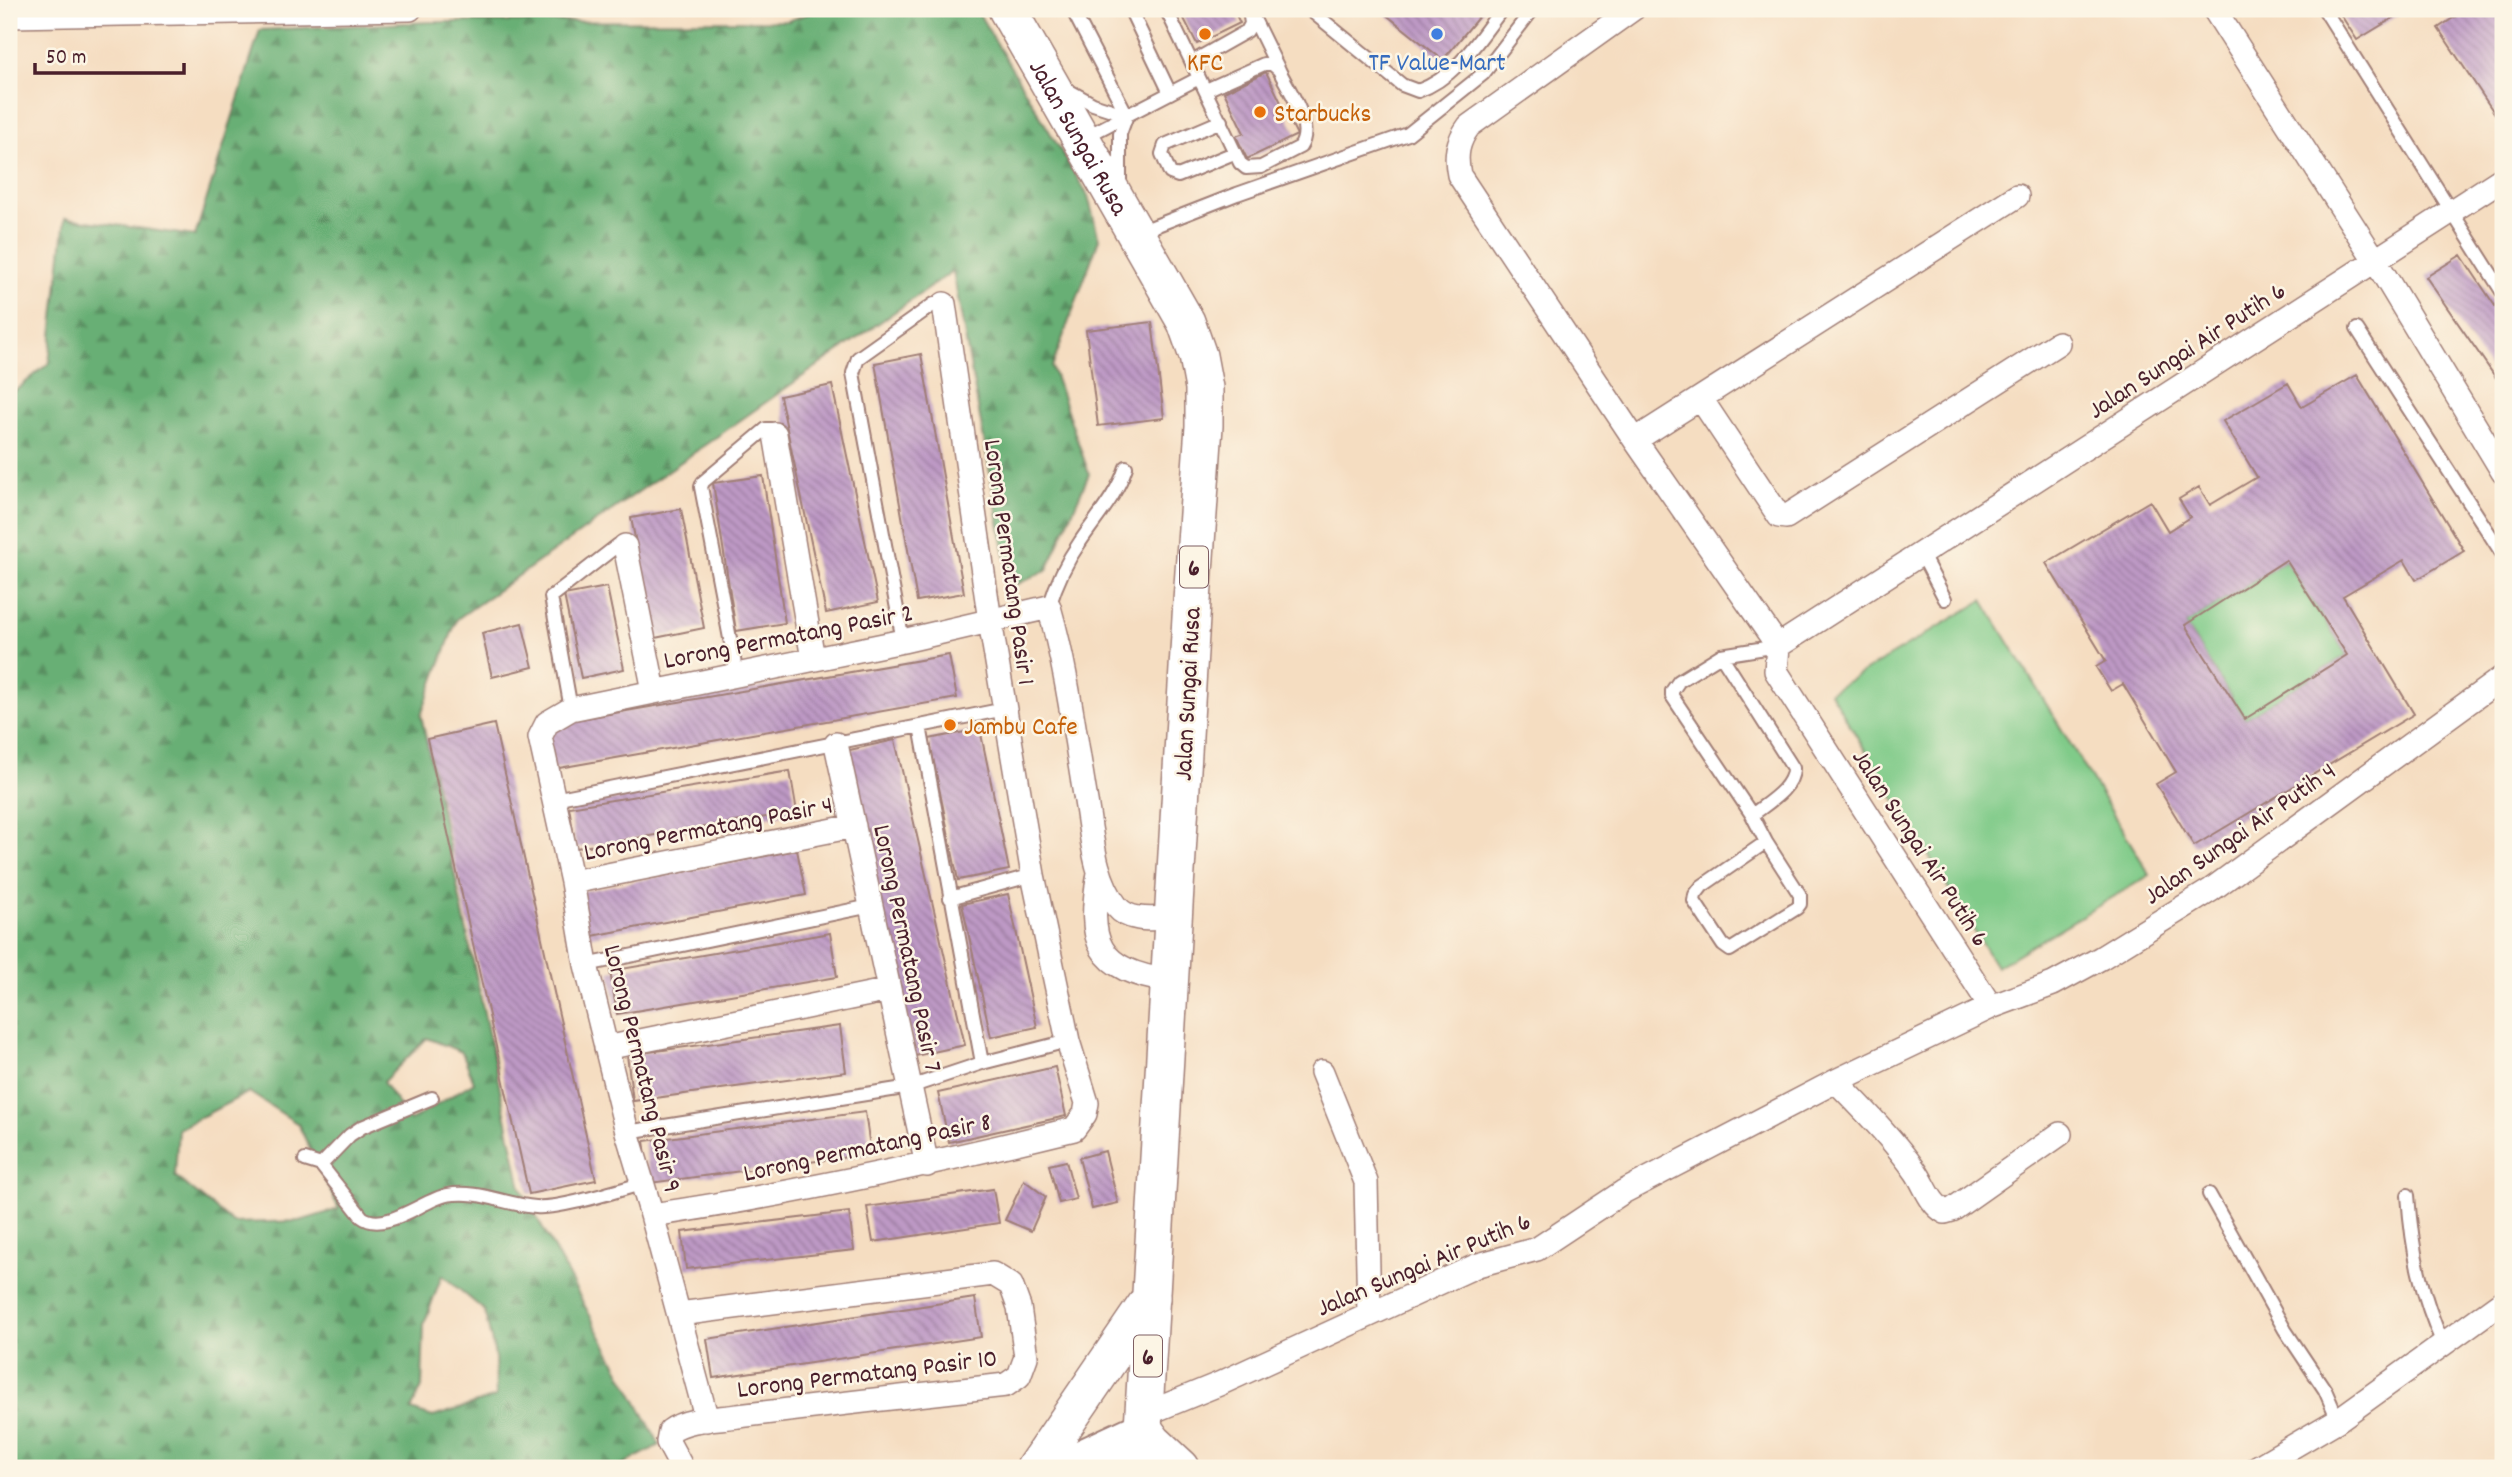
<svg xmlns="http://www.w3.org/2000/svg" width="2512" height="1477" viewBox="0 0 2512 1477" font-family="Dekko,sans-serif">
<defs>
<pattern id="forest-firs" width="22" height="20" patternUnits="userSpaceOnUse" patternTransform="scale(1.75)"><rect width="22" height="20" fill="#68af75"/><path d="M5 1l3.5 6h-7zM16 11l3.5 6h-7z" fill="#588e60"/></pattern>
<pattern id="building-back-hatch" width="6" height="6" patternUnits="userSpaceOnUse" patternTransform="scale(1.75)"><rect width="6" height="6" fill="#bd99c5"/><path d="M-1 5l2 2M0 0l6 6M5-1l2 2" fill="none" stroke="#9c7ca0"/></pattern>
</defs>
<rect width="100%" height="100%" fill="#fcf5e5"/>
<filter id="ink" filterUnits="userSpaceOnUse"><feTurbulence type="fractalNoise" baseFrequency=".0143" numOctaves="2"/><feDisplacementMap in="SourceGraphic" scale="14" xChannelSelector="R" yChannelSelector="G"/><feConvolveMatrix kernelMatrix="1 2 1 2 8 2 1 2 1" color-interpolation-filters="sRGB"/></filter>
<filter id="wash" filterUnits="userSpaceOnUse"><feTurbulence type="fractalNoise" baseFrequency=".00686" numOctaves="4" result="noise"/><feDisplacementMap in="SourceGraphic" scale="28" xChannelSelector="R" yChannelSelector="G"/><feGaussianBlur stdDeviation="1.57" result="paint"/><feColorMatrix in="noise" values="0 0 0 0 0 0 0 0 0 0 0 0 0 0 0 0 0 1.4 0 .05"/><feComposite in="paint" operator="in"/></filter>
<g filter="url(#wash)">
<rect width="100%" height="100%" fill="#f5ddc1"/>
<!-- grass -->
<path fill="#80cb89" stroke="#65755a" stroke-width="2" d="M 2286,560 L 2347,655 L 2245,719 L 2185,625 Z
M 1983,600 L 2150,875 L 1996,967 L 1830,692 Z"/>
<!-- forest -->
<path fill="url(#forest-firs)" stroke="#596750" stroke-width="2" fill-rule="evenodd" d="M 821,9 L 976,9 L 1088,196 L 1099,239 L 1052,367 L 1089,474 L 1047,570 L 1011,587 L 953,271 L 457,619 L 421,715 L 521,1188 L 660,1445 L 616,1468 L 9,1468 L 9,396 L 49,363 L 65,218 L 195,236 L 260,30 L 431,22 L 788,21 ZM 427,1038 L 462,1052 L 474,1082 L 410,1121 L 383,1082 ZM 249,1092 L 298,1124 L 339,1209 L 300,1221 L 233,1223 L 175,1176 L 178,1129 ZM 442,1275 L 484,1310 L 495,1355 L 496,1397 L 433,1417 L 411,1410 L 422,1387 L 424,1324 Z"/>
<g id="blocks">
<!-- building -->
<path fill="url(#building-back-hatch)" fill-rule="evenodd" d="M 1179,9 L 1233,9 L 1240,23 L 1197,44 Z
M 1379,9 L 1485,9 L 1443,60 Z
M 2337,9 L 2395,9 L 2398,15 L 2357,40 Z
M 2467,9 L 2503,9 L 2503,126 L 2438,28 Z
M 1266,72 L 1297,135 L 1247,159 L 1236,136 L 1244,133 L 1224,92 Z
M 2461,255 L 2503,318 L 2503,388 L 2426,277 Z
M 1152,322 L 1164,418 L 1098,426 L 1086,330 Z
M 921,354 L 964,593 L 917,601 L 875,363 Z
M 2357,375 L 2464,551 L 2416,580 L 2404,560 L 2343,596 L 2414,714 L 2194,846 L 2156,784 L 2176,772 L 2123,684 L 2111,691 L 2096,667 L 2106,661 L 2046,563 L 2150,501 L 2168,531 L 2190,517 L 2179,499 L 2199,487 L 2210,505 L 2257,477 L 2223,421 L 2288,383 L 2302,407 ZM 2286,560 L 2347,655 L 2245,719 L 2185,625 Z
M 832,385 L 878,602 L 826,613 L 780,396 Z
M 763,476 L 785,623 L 736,631 L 713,483 Z
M 681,509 L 704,628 L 655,638 L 631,518 Z
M 607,587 L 624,669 L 581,678 L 564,595 Z
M 522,623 L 533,667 L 492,677 L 482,633 Z
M 949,655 L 957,698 L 553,769 L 546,725 Z
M 494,724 L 596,1180 L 529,1194 L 427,739 Z
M 980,729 L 1009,870 L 958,880 L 929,739 Z
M 895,740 L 965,1045 L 915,1056 L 845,751 Z
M 790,771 L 797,812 L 576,848 L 569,807 Z
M 797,850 L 806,895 L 587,937 L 579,892 Z
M 1008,894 L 1037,1027 L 991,1037 L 962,904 Z
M 830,933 L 837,977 L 617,1014 L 610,971 Z
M 840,1026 L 846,1072 L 633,1101 L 627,1055 Z
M 1055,1067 L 1066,1116 L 949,1142 L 938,1093 Z
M 865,1112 L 871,1154 L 650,1183 L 644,1141 Z
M 1105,1151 L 1118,1203 L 1092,1209 L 1079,1158 Z
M 1066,1161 L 1076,1199 L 1059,1203 L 1049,1165 Z
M 1024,1180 L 1046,1197 L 1031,1231 L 1005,1220 Z
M 993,1189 L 999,1223 L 873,1242 L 867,1207 Z
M 849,1212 L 854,1250 L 686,1269 L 682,1232 Z
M 975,1298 L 981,1337 L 713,1378 L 707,1339 Z"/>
</g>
</g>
<g filter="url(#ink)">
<use href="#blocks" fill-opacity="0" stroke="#a07e76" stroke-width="2"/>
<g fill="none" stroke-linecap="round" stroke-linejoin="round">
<defs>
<path id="service" d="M 1072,9 L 1127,115 L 1120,134 L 1120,186
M 1130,9 L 1170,93
M 1166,9 L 1240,163 L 1246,168 L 1261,167 L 1300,147 C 1315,125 1289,91 1279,70 L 1272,64 L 1264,64 L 1206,90
M 1309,9 L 1402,85 L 1418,91 C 1457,77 1478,40 1502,9
M 2324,9 L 2503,293
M 1252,15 L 1279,70
M 1192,62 L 1247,31 L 1251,24 L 1249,9
M 1064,88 L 1093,104 L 1127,115
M 1221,121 L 1165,145 L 1162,154 L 1170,173 L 1178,176 L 1234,153
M 1085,137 L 1199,78
M 1137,233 L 1237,194 L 1408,134 L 1483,74 L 1533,9
M 2357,329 L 2503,555
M 1921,553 L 1945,599
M 1049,607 C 1056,584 1066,562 1080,542 C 1096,518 1117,495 1126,467
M 903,641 L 853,373 L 858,358 L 934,304 L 944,304
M 1721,655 L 1793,768 C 1794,788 1767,803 1752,815
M 737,675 L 701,487 L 703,482 L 766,429 L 771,429 L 775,434
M 571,709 L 551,597 L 618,545 L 625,546
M 920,726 L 982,1063
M 554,799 L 1005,709
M 1766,842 L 1702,886 L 1695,895 L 1694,901 L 1723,945 L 1730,950 L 1797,908 L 1800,904 L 1800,895 L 1766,842 L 1752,815 L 1672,696 L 1672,691 L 1679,681 L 1721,655 L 1778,646
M 950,898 L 1033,875
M 586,965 L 871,906
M 627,1132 L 910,1087 L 982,1063 L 1068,1041
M 305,1160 L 321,1165 L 362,1217 C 384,1234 423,1200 447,1195 C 479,1189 505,1205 536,1207 C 561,1209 615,1191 641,1184
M 321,1165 L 350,1135 L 362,1127 L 432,1098
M 2209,1194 L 2285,1330 L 2325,1390 L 2338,1420
M 2408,1195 C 2412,1251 2421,1295 2444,1346"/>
<path id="minor" d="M 1633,9 L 1469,126 C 1457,142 1455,156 1459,175 L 1635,440 L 1778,646
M 2214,9 L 2375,260 L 2503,472
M 9,16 L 410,9
M 1701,399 L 1779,516 L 1786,517 L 2058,343
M 775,434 L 813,659
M 1635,440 L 2017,196
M 625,546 L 654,691
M 1778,646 L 2503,178
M 1778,646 L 1776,671 L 1991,1007
M 836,744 L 927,1165
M 1099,873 C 1087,942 1096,970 1169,981
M 572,882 L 854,826
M 606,1048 L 889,990
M 1322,1072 L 1366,1182 L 1369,1314
M 1836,1081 C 1864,1110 1893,1139 1916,1172 C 1925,1185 1930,1204 1945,1212 L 1952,1210 L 2060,1134
M 652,1215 C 795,1194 935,1163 1074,1129 L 1085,1114 L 1087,1103 L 1068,1041 L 1033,875 L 990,621 L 944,304
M 679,1314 L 993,1274 L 1011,1285 L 1019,1307 L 1026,1357 L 1019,1376 L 1006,1385 C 917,1395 827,1405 738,1416 C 717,1419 687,1418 670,1431 L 668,1442 L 682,1468
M 1143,1415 L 1219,1384 L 1478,1265 L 1537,1249 L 1623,1192 L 1836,1081 L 1991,1007 L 2053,984 L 2101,958 L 2211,890 L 2503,677
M 707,1420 L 652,1215 L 627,1132 L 586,965 L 572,882 L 540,737 L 547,723 L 571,709 L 903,641 L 1049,607 C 1067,670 1075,736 1086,801 C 1092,836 1094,878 1117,907 C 1130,923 1156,918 1173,918
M 2256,1468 L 2338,1420 L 2503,1301"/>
<path id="secondary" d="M 1072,1461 L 1143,1428"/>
<g id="primary">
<path id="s1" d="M 1007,9 L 1186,322 L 1198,356 L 1204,388 L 1204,426 L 1192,601 L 1143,1428 L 1153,1442 L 1181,1468"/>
<path d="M 1072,1460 L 1144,1460 L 1180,1468"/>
<path d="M 1035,1468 L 1151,1298"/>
</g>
</defs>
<!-- service casing -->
<use href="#service" stroke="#a07e76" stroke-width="16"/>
<!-- minor casing -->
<use href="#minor" stroke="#a07e76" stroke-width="26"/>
<!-- secondary casing -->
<use href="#secondary" stroke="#a07e76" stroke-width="37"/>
<!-- primary casing -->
<use href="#primary" stroke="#a07e76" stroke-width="40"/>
<!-- service -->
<use href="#service" stroke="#fff" stroke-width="12"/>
<!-- minor -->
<use href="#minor" stroke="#fff" stroke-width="23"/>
<!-- secondary -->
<use href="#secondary" stroke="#fff" stroke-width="33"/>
<!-- primary -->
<use href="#primary" stroke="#fff" stroke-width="37"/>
</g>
</g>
<!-- markers -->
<g fill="#e8710a" stroke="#fcf5e5" stroke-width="2.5">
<circle cx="1205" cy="34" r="7"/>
<circle cx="1260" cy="112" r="7"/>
<circle cx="950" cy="725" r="7"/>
</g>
<circle fill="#3f7fe0" stroke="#fcf5e5" stroke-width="2.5" cx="1437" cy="34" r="7"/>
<g text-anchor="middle" stroke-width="5" stroke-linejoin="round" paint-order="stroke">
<!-- shield labels -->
<g fill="#fcf5e5" stroke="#7f5f63" stroke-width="2">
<rect x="1180" y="546.5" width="28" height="41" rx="5"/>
<rect x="1134" y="1335.5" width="28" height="41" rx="5"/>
</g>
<g font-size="24" font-weight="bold" fill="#4a1f2b">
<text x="1194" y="575">6</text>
<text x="1148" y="1364">6</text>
</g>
<!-- food labels -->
<g font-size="26" fill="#c56008" stroke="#fcf5e5" text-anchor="start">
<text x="1205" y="70" text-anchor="middle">KFC</text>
<text x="1274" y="121">Starbucks</text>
<text x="964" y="734">Jambu Cafe</text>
</g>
<!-- shop labels -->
<g font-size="26" fill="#366cbe" stroke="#fcf5e5">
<text x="1437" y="70">TF Value-Mart</text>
</g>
<!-- street labels -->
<g font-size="26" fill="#4a1f2b" stroke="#fcf5e5">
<text dy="9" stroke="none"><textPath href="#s1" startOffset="147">Jalan Sungai Rusa</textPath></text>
<text transform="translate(2186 349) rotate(-33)" y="9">Jalan Sungai Air Putih 6</text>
<text transform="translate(1011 562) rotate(82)" y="9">Lorong Permatang Pasir 1</text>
<text transform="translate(788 635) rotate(-11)" y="9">Lorong Permatang Pasir 2</text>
<text transform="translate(1186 694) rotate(-87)" y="9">Jalan Sungai Rusa</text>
<text transform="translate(708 827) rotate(-11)" y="9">Lorong Permatang Pasir 4</text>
<text transform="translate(2239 832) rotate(-35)" y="9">Jalan Sungai Air Putih 4</text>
<text transform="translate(1922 847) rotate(57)" y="9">Jalan Sungai Air Putih 6</text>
<text transform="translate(909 948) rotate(78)" y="9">Lorong Permatang Pasir 7</text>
<text transform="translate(644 1068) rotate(76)" y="9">Lorong Permatang Pasir 9</text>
<text transform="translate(867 1146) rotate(-12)" y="9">Lorong Permatang Pasir 8</text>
<text transform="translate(1423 1263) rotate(-23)" y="9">Jalan Sungai Air Putih 6</text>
<text transform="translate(867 1372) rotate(-7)" y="9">Lorong Permatang Pasir 10</text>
</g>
</g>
<!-- margin -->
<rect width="2512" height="1477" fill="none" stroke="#fcf5e5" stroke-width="35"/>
<!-- scale -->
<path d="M35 63v10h149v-10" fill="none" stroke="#4a1f2b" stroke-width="3.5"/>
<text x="46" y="63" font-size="21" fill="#4a1f2b" stroke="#fcf5e5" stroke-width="5" paint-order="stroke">50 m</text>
</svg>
